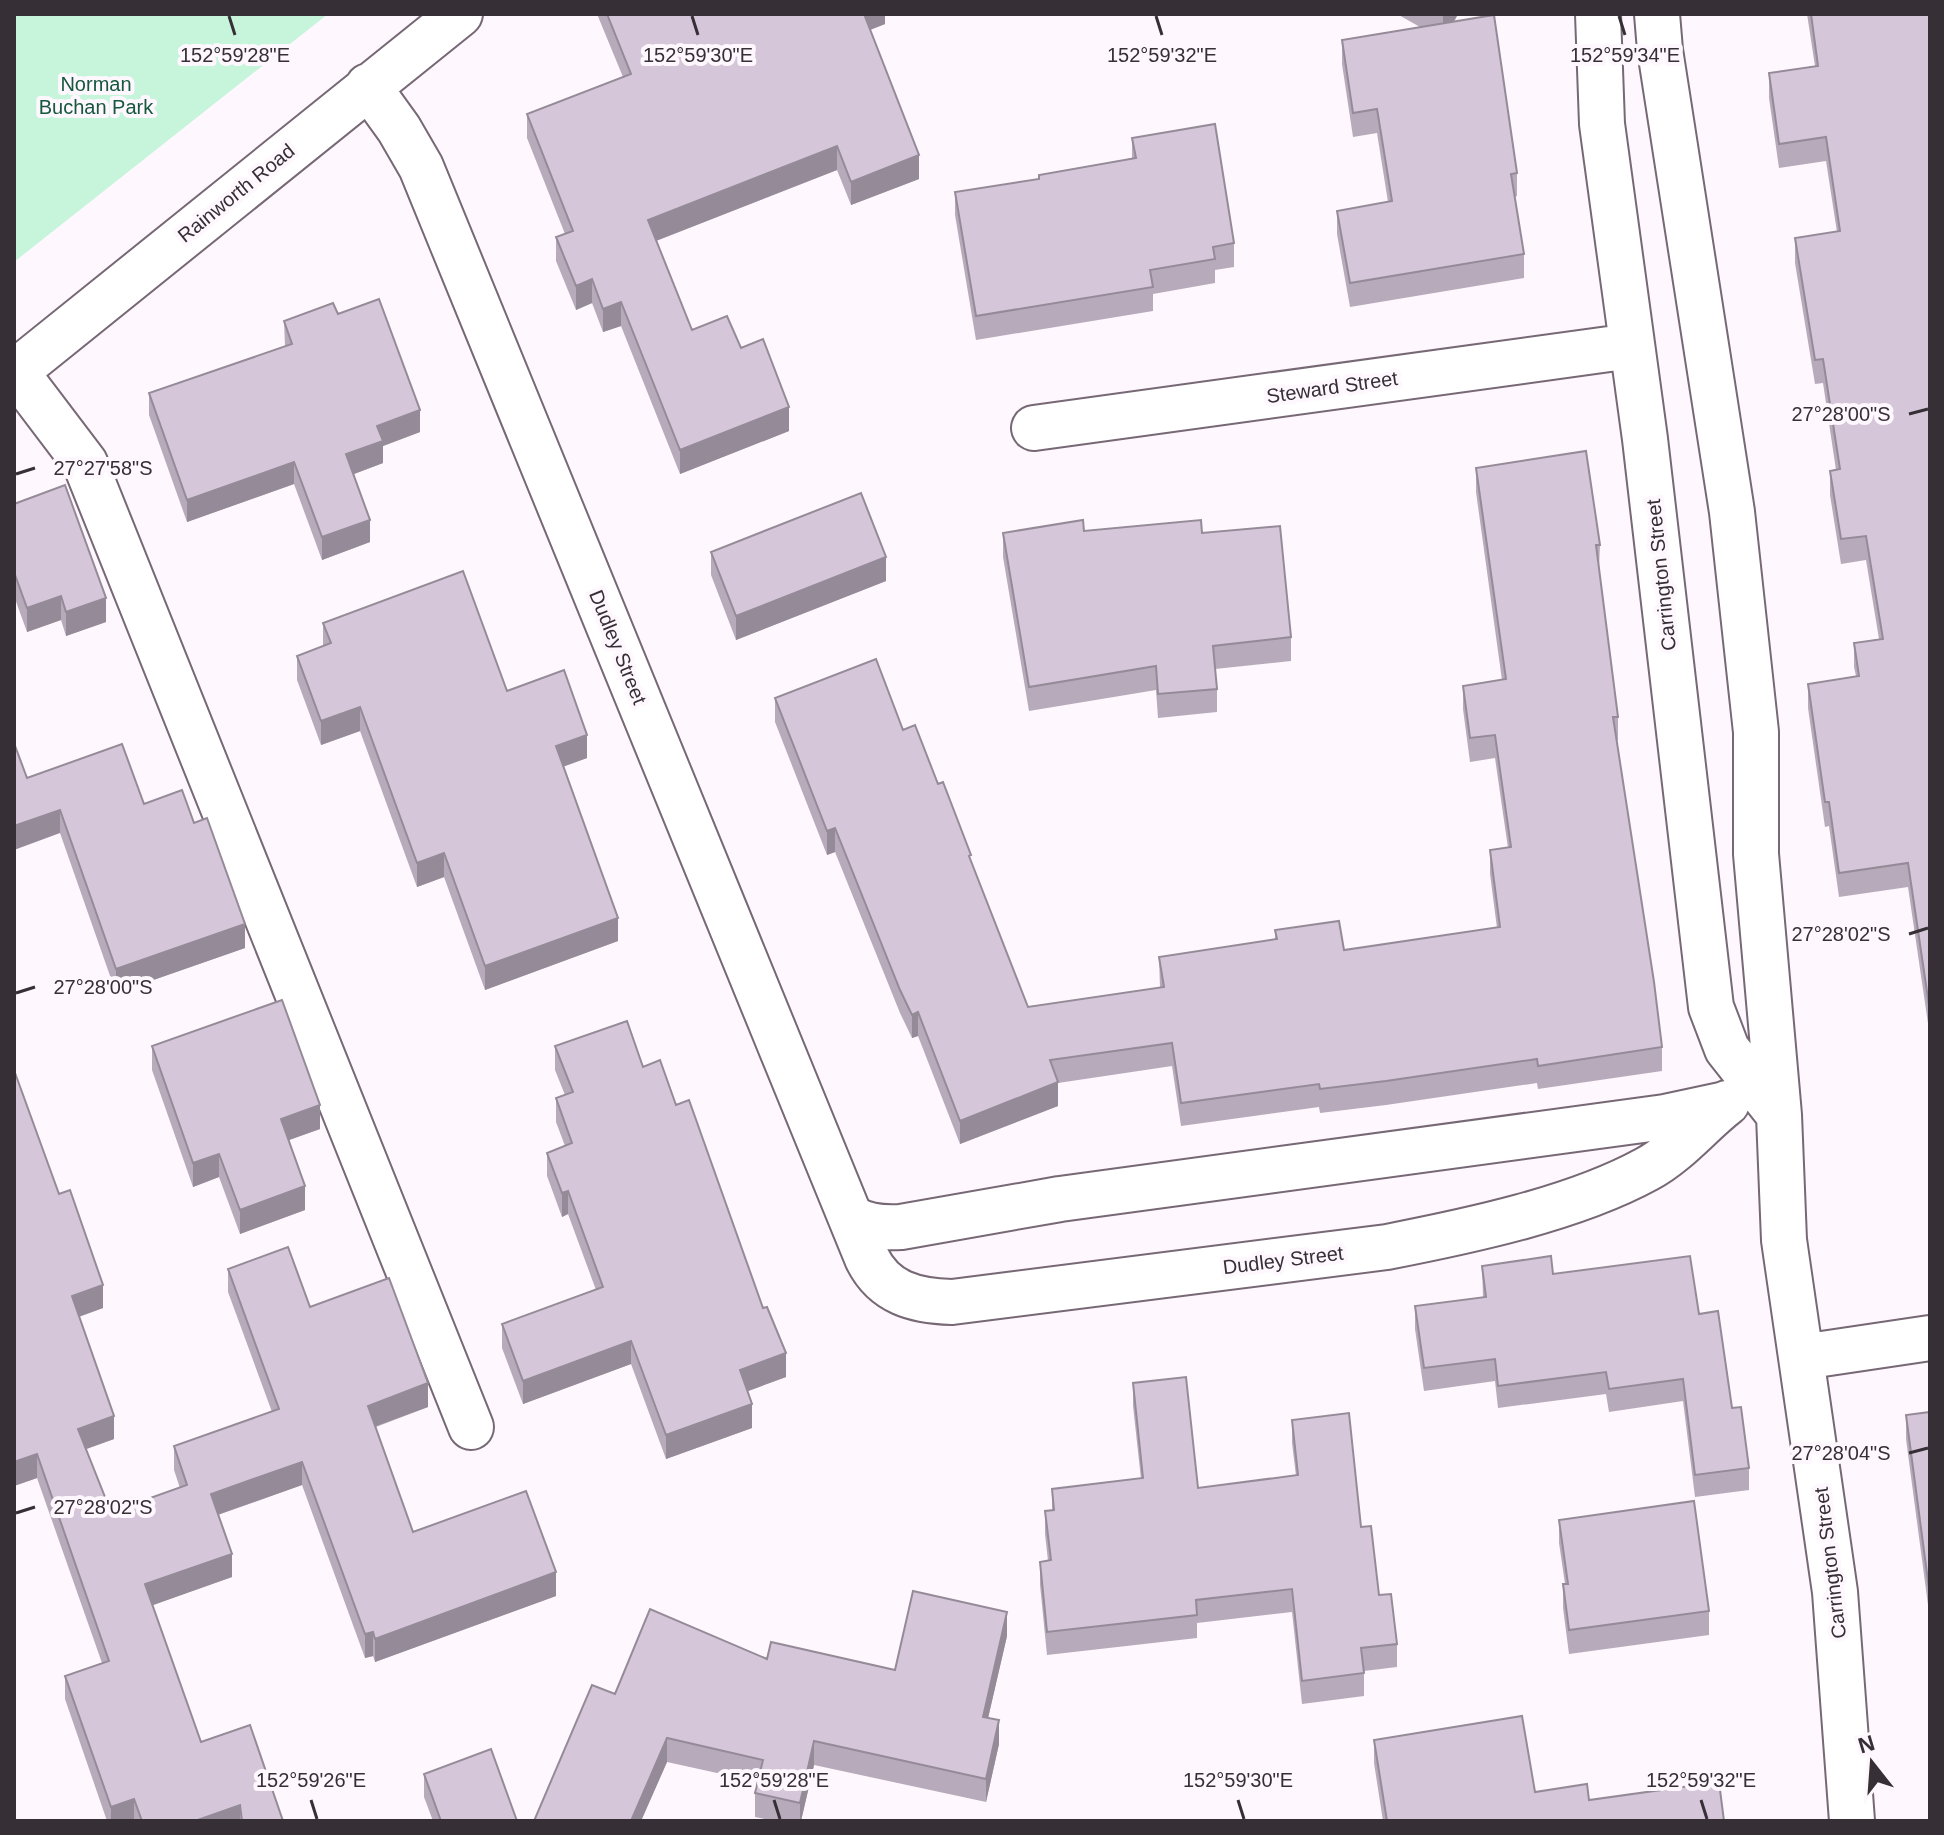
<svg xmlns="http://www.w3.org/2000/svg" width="1944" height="1835" viewBox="0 0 1944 1835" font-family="Helvetica,sans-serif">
<rect width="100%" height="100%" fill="#fef7fd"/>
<!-- green -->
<path fill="#c6f5dc" d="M 14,14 L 328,14 L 14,262 Z"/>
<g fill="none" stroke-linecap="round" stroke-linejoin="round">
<defs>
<path id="minor" d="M 1598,14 L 1602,124 L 1645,439 L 1711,1007 L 1727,1049 L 1779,1115
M 1657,14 L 1660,50 L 1732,512 L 1756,732 L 1756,854 L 1779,1115 L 1784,1240 L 1835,1592 L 1852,1821
M 368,86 L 399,129 L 421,167 L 867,1258 C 884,1293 915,1301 952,1302 L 1387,1247 C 1469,1231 1574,1209 1647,1169 C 1677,1153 1700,1124 1727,1103
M 16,372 L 85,463 L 471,1427
M 14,373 L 460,14
M 1034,428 L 1631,346
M 851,1217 C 866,1227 883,1228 901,1227 L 1060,1199 L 1665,1117 L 1721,1105
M 1802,1357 L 1930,1338"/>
</defs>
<!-- minor casing -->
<use href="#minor" stroke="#776875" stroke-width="48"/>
<!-- minor -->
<use href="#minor" stroke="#fff" stroke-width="44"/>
</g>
<!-- wall -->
<path fill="#b7abbb" d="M 597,14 L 885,14 L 885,24 L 870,30 L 919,179 L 851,205 L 837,170 L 656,241 L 692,330 L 741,348 L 789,431 L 680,474 L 621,326 L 603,332 L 592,303 L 576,310 L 556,261 L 556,237 L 565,234 L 527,138 L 527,114 L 623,77 Z
M 1397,14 L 1458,14 L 1454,22 L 1517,173 L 1517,196 L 1515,197 L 1524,254 L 1524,278 L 1350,307 L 1337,234 L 1337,211 L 1388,202 L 1377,133 L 1353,137 L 1342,64 L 1342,40 L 1420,27 Z
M 1807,14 L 1930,14 L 1930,1037 L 1908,887 L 1839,897 L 1829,826 L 1825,827 L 1808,708 L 1808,684 L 1856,676 L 1854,667 L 1854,643 L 1879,639 L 1866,560 L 1841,564 L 1830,495 L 1830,471 L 1836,470 L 1823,383 L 1815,384 L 1795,263 L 1795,238 L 1837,232 L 1826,161 L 1779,168 L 1769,98 L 1769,73 L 1815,66 Z
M 1132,138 L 1234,243 L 1234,267 L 1215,270 L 1215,283 L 1153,294 L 1153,311 L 976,340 L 955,215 L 955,192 L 1039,179 L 1132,158 Z
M 338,314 L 420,432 L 383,446 L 383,463 L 354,474 L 370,542 L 322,560 L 294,484 L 187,522 L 149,415 L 149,393 L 285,346 L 284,321 Z
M 1476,468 L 1600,545 L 1599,568 L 1618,717 L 1618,740 L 1617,740 L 1662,1047 L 1662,1071 L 1538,1089 L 1537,1083 L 1386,1105 L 1320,1113 L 1319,1107 L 1181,1126 L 1172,1066 L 1058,1083 L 1058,1106 L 960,1144 L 918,1036 L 912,1038 L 900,1013 L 835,852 L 827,855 L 775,722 L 775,698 L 903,730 L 938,784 L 971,862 L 1028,1007 L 1160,988 L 1159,957 L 1275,940 L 1275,930 L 1344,950 L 1497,928 L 1490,874 L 1490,850 L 1508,848 L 1495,758 L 1470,762 L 1463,709 L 1463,686 L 1502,680 L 1476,492 Z
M 14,504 L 106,622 L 66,636 L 61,620 L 27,632 L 14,596 Z
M 1084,531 L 1202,533 L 1291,637 L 1291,661 L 1215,669 L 1217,689 L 1217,712 L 1158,718 L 1156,690 L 1029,711 L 1003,557 L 1003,533 Z
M 711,552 L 886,581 L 736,640 L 711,575 Z
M 323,623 L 507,691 L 587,758 L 563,767 L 618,941 L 485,990 L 444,877 L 417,887 L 360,731 L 321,745 L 297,680 L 297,656 L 323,646 Z
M 27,778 L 144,804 L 194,823 L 245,948 L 116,993 L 60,833 Z
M 152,1046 L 320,1129 L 288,1140 L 305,1210 L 240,1234 L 219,1177 L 193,1187 L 152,1070 Z
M 555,1046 L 643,1067 L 676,1105 L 786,1377 L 748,1391 L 752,1428 L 666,1459 L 631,1364 L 523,1404 L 502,1348 L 502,1324 L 596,1290 L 568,1214 L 562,1217 L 547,1176 L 547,1153 L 565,1146 L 556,1122 L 556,1098 L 565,1095 L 555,1070 Z
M 59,1194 L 103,1308 L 79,1317 L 114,1439 L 86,1449 L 111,1512 L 180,1488 L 174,1470 L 174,1446 L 272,1412 L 228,1292 L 228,1269 L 310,1307 L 428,1407 L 376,1427 L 413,1532 L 556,1596 L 375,1662 L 373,1656 L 365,1658 L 302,1485 L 218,1515 L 232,1577 L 152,1605 L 201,1742 L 283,1821 L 107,1821 L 65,1699 L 65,1676 L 102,1663 L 37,1478 L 14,1486 Z
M 1482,1266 L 1553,1274 L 1699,1314 L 1732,1408 L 1749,1468 L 1749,1490 L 1695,1497 L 1683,1401 L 1609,1412 L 1606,1394 L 1498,1408 L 1495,1381 L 1424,1391 L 1415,1329 L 1415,1306 L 1483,1297 Z
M 1133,1383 L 1198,1488 L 1296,1476 L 1292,1443 L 1292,1420 L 1361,1527 L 1379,1595 L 1397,1644 L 1397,1667 L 1364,1671 L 1364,1696 L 1302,1704 L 1292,1612 L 1197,1623 L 1197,1638 L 1047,1655 L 1040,1585 L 1040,1562 L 1048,1561 L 1045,1534 L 1045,1511 L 1052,1510 L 1052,1489 L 1141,1479 L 1133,1406 Z
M 1930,1412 L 1930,1620 L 1906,1439 L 1906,1415 Z
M 1559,1520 L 1709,1611 L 1709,1635 L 1569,1654 L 1563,1608 L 1563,1584 L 1565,1584 L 1559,1543 Z
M 1007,1636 L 988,1718 L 999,1744 L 986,1802 L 814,1765 L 801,1821 L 775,1821 L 755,1817 L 755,1793 L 758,1782 L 667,1762 L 641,1821 L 534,1821 L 615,1694 L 767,1659 L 895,1670 Z
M 1374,1740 L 1535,1792 L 1724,1821 L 1383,1821 L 1374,1763 Z
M 424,1774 L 517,1821 L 433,1821 L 424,1797 Z"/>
<!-- shaded-wall -->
<path fill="#958b98" d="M 862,14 L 885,14 L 885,24 L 862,33 Z
M 1445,14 L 1458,14 L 1443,40 L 1443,16 Z
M 837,146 L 837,170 L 648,244 L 648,220 Z
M 919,155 L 919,179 L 851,205 L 851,182 Z
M 592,279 L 592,303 L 576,310 L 576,286 Z
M 621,302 L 621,326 L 603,332 L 603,309 Z
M 789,407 L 789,431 L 680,474 L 680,450 Z
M 420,410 L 420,432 L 383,446 L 383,463 L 346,477 L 346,454 L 377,426 Z
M 294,462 L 294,484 L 187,522 L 187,500 Z
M 370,520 L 370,542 L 322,560 L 322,537 Z
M 886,557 L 886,581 L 736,640 L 736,616 Z
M 61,596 L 61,620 L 27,632 L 27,608 Z
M 106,598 L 106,622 L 66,636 L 66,612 Z
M 360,707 L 360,731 L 321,745 L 321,721 Z
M 587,735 L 587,758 L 556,769 L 556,746 Z
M 60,810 L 60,833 L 14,850 L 14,826 Z
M 835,828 L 835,852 L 827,855 L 827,831 Z
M 444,853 L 444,877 L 417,887 L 417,863 Z
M 618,918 L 618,941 L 485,990 L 485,966 Z
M 245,924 L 245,948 L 116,993 L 116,969 Z
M 918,1012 L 918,1036 L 912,1038 L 912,1015 Z
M 1058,1082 L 1058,1106 L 960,1144 L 960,1121 Z
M 320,1105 L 320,1129 L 281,1143 L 281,1119 Z
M 219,1154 L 219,1177 L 193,1187 L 193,1163 Z
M 305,1186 L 305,1210 L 240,1234 L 240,1210 Z
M 568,1191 L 568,1214 L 562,1217 L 562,1193 Z
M 103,1285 L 103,1308 L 72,1319 L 72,1296 Z
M 631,1341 L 631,1364 L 523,1404 L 523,1381 Z
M 786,1353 L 786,1377 L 740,1394 L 740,1370 Z
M 428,1383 L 428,1407 L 368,1429 L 368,1406 Z
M 752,1404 L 752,1428 L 666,1459 L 666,1435 Z
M 114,1416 L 114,1439 L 78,1452 L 78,1429 Z
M 37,1454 L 37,1478 L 14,1486 L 14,1462 Z
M 302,1462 L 302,1485 L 211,1517 L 211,1494 Z
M 232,1554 L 232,1577 L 145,1608 L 145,1584 Z
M 556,1572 L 556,1596 L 375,1662 L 375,1639 Z
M 1007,1612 L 1007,1636 L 983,1740 L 983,1717 Z
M 373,1632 L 373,1656 L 365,1658 L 365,1634 Z
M 999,1720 L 999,1744 L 986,1802 L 986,1779 Z
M 667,1738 L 667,1762 L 641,1821 L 631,1821 Z
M 814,1741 L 814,1765 L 801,1821 L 800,1821 L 800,1803 Z
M 134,1799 L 134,1821 L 111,1821 L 111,1807 Z
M 240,1805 L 240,1821 L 195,1821 Z"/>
<!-- building -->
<path fill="#d5c7d9" stroke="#958b98" stroke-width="2" d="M 607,14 L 864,14 L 919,155 L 851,182 L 837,146 L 648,220 L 692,330 L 727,316 L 741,348 L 763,339 L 789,407 L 680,450 L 621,302 L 603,309 L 592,279 L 576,286 L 556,237 L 573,231 L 527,114 L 631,74 Z
M 1811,14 L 1930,14 L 1930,1012 L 1908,863 L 1839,873 L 1829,802 L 1825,802 L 1808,684 L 1859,676 L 1854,643 L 1883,639 L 1866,536 L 1841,539 L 1830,471 L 1840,469 L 1823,359 L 1815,360 L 1795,238 L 1840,231 L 1826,137 L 1779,144 L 1769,73 L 1818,66 Z
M 1494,15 L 1517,173 L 1511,174 L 1524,254 L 1350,283 L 1337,211 L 1392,201 L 1377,109 L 1353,113 L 1342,40 Z
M 1215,124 L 1234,243 L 1213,247 L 1215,259 L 1150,270 L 1153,287 L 976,316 L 955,192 L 1039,179 L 1039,175 L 1136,158 L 1132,138 Z
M 379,299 L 420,410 L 377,426 L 383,441 L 346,454 L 370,520 L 322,537 L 294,462 L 187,500 L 149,393 L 292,344 L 284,321 L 333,303 L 338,314 Z
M 1586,451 L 1600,545 L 1596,545 L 1618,717 L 1613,717 L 1654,982 L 1662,1047 L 1538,1066 L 1537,1059 L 1386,1081 L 1320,1089 L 1319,1084 L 1181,1103 L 1172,1043 L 1050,1060 L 1058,1082 L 960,1121 L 918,1012 L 912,1015 L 900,990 L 835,828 L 827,831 L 775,698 L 876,659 L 903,730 L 915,725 L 938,784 L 943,782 L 971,855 L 969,856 L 1028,1007 L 1164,987 L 1159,957 L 1277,939 L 1275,930 L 1339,921 L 1344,950 L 1500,927 L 1490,850 L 1511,847 L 1495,735 L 1470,738 L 1463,686 L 1506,679 L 1476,468 Z
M 65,485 L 106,598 L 66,612 L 61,596 L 27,608 L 14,572 L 14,504 Z
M 861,493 L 886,557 L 736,616 L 711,552 Z
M 1083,520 L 1084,531 L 1201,520 L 1202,533 L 1280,526 L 1291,637 L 1213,646 L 1217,689 L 1158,694 L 1156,666 L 1029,687 L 1003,533 Z
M 463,571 L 507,691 L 564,670 L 587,735 L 556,746 L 618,918 L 485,966 L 444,853 L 417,863 L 360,707 L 321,721 L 297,656 L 331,643 L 323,623 Z
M 14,743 L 27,778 L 122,744 L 144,804 L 182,790 L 194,823 L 207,818 L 245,924 L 116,969 L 60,810 L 14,826 Z
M 282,1000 L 320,1105 L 281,1119 L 305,1186 L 240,1210 L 219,1154 L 193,1163 L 152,1046 Z
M 627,1021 L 643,1067 L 660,1060 L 676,1105 L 689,1100 L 763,1308 L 767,1307 L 786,1353 L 740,1370 L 752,1404 L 666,1435 L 631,1341 L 523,1381 L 502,1324 L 603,1287 L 568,1191 L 562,1193 L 547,1153 L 572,1143 L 556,1098 L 573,1092 L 555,1046 Z
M 14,1070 L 59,1194 L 70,1190 L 103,1285 L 72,1296 L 114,1416 L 78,1429 L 111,1512 L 187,1485 L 174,1446 L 279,1409 L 228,1269 L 288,1247 L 310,1307 L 389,1278 L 428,1383 L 368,1406 L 413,1532 L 526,1491 L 556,1572 L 375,1639 L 373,1632 L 365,1634 L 302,1462 L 211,1494 L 232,1554 L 145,1584 L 201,1742 L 250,1725 L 283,1821 L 242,1821 L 240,1805 L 195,1821 L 142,1821 L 134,1799 L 111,1807 L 65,1676 L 109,1661 L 37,1454 L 14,1462 Z
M 1551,1256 L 1553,1274 L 1690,1256 L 1699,1314 L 1718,1311 L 1732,1408 L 1741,1407 L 1749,1468 L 1695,1475 L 1683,1379 L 1609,1389 L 1606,1372 L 1498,1386 L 1495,1359 L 1424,1368 L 1415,1306 L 1486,1297 L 1482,1266 Z
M 1186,1377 L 1198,1488 L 1298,1475 L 1292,1420 L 1349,1413 L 1361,1527 L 1371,1526 L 1379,1595 L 1391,1594 L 1397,1644 L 1361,1648 L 1364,1673 L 1302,1681 L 1292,1589 L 1196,1600 L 1197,1615 L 1047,1632 L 1040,1562 L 1051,1560 L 1045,1511 L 1054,1510 L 1052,1489 L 1143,1478 L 1133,1383 Z
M 1930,1412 L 1930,1596 L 1906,1415 Z
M 1694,1501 L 1709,1611 L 1569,1630 L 1563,1584 L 1568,1584 L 1559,1520 Z
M 913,1591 L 1007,1612 L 983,1717 L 999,1720 L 986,1779 L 814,1741 L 800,1803 L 755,1793 L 763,1760 L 667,1738 L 631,1821 L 534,1821 L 592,1685 L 615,1694 L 650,1609 L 767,1659 L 771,1642 L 895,1670 Z
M 1522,1716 L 1535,1792 L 1587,1784 L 1589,1800 L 1719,1782 L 1724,1821 L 1387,1821 L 1374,1740 Z
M 491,1749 L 517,1821 L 441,1821 L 424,1774 Z"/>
<!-- ticks -->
<path fill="none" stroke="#362f35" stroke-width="3" d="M 229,16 L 235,35M 692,16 L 698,35M 1156,16 L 1162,35M 1619,16 L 1625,35M 1909,414 L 1928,409M 16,474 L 35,468M 1909,934 L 1928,928M 16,993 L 35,987M 1909,1453 L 1928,1448M 16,1513 L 35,1507M 311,1800 L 317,1819M 774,1800 L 780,1819M 1238,1800 L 1244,1819M 1701,1800 L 1707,1819"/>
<g text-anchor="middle" stroke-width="8" stroke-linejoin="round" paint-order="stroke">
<!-- park labels -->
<g font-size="20" fill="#15583d" stroke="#fef7fd">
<text x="96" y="91">Norman<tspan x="96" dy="23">Buchan Park</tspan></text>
</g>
<!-- street labels -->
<g font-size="20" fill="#362f35" stroke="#fef7fd">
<text transform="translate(236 193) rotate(-39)" y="7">Rainworth Road</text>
<text transform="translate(1332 387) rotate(-8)" y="7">Steward Street</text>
<text transform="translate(1661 575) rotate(-96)" y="7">Carrington Street</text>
<text transform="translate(618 647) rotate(68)" y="7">Dudley Street</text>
<text transform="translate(1283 1260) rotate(-7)" y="7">Dudley Street</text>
<text transform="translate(1830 1563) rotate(-97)" y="7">Carrington Street</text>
</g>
</g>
<g font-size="20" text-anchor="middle" fill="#362f35" stroke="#fef7fd" stroke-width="8" stroke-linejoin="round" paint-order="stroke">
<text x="1625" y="62">152°59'34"E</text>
<text x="235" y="62">152°59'28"E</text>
<text x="698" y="62">152°59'30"E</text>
<text x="1162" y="62">152°59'32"E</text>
<text x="1841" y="421">27°28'00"S</text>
<text x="103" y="475">27°27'58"S</text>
<text x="1841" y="941">27°28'02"S</text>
<text x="103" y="994">27°28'00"S</text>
<text x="1841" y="1460">27°28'04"S</text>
<text x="103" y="1514">27°28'02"S</text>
<text x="311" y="1787">152°59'26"E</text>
<text x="774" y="1787">152°59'28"E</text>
<text x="1238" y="1787">152°59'30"E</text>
<text x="1701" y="1787">152°59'32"E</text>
</g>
<!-- border -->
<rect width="1944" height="1835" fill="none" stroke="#362f35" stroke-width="32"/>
<!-- north arrow -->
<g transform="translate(1872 1763) rotate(343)" stroke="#fef7fd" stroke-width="6" paint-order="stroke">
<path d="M0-6L14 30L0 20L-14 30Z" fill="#362f35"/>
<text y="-12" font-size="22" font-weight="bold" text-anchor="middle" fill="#362f35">N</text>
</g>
</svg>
